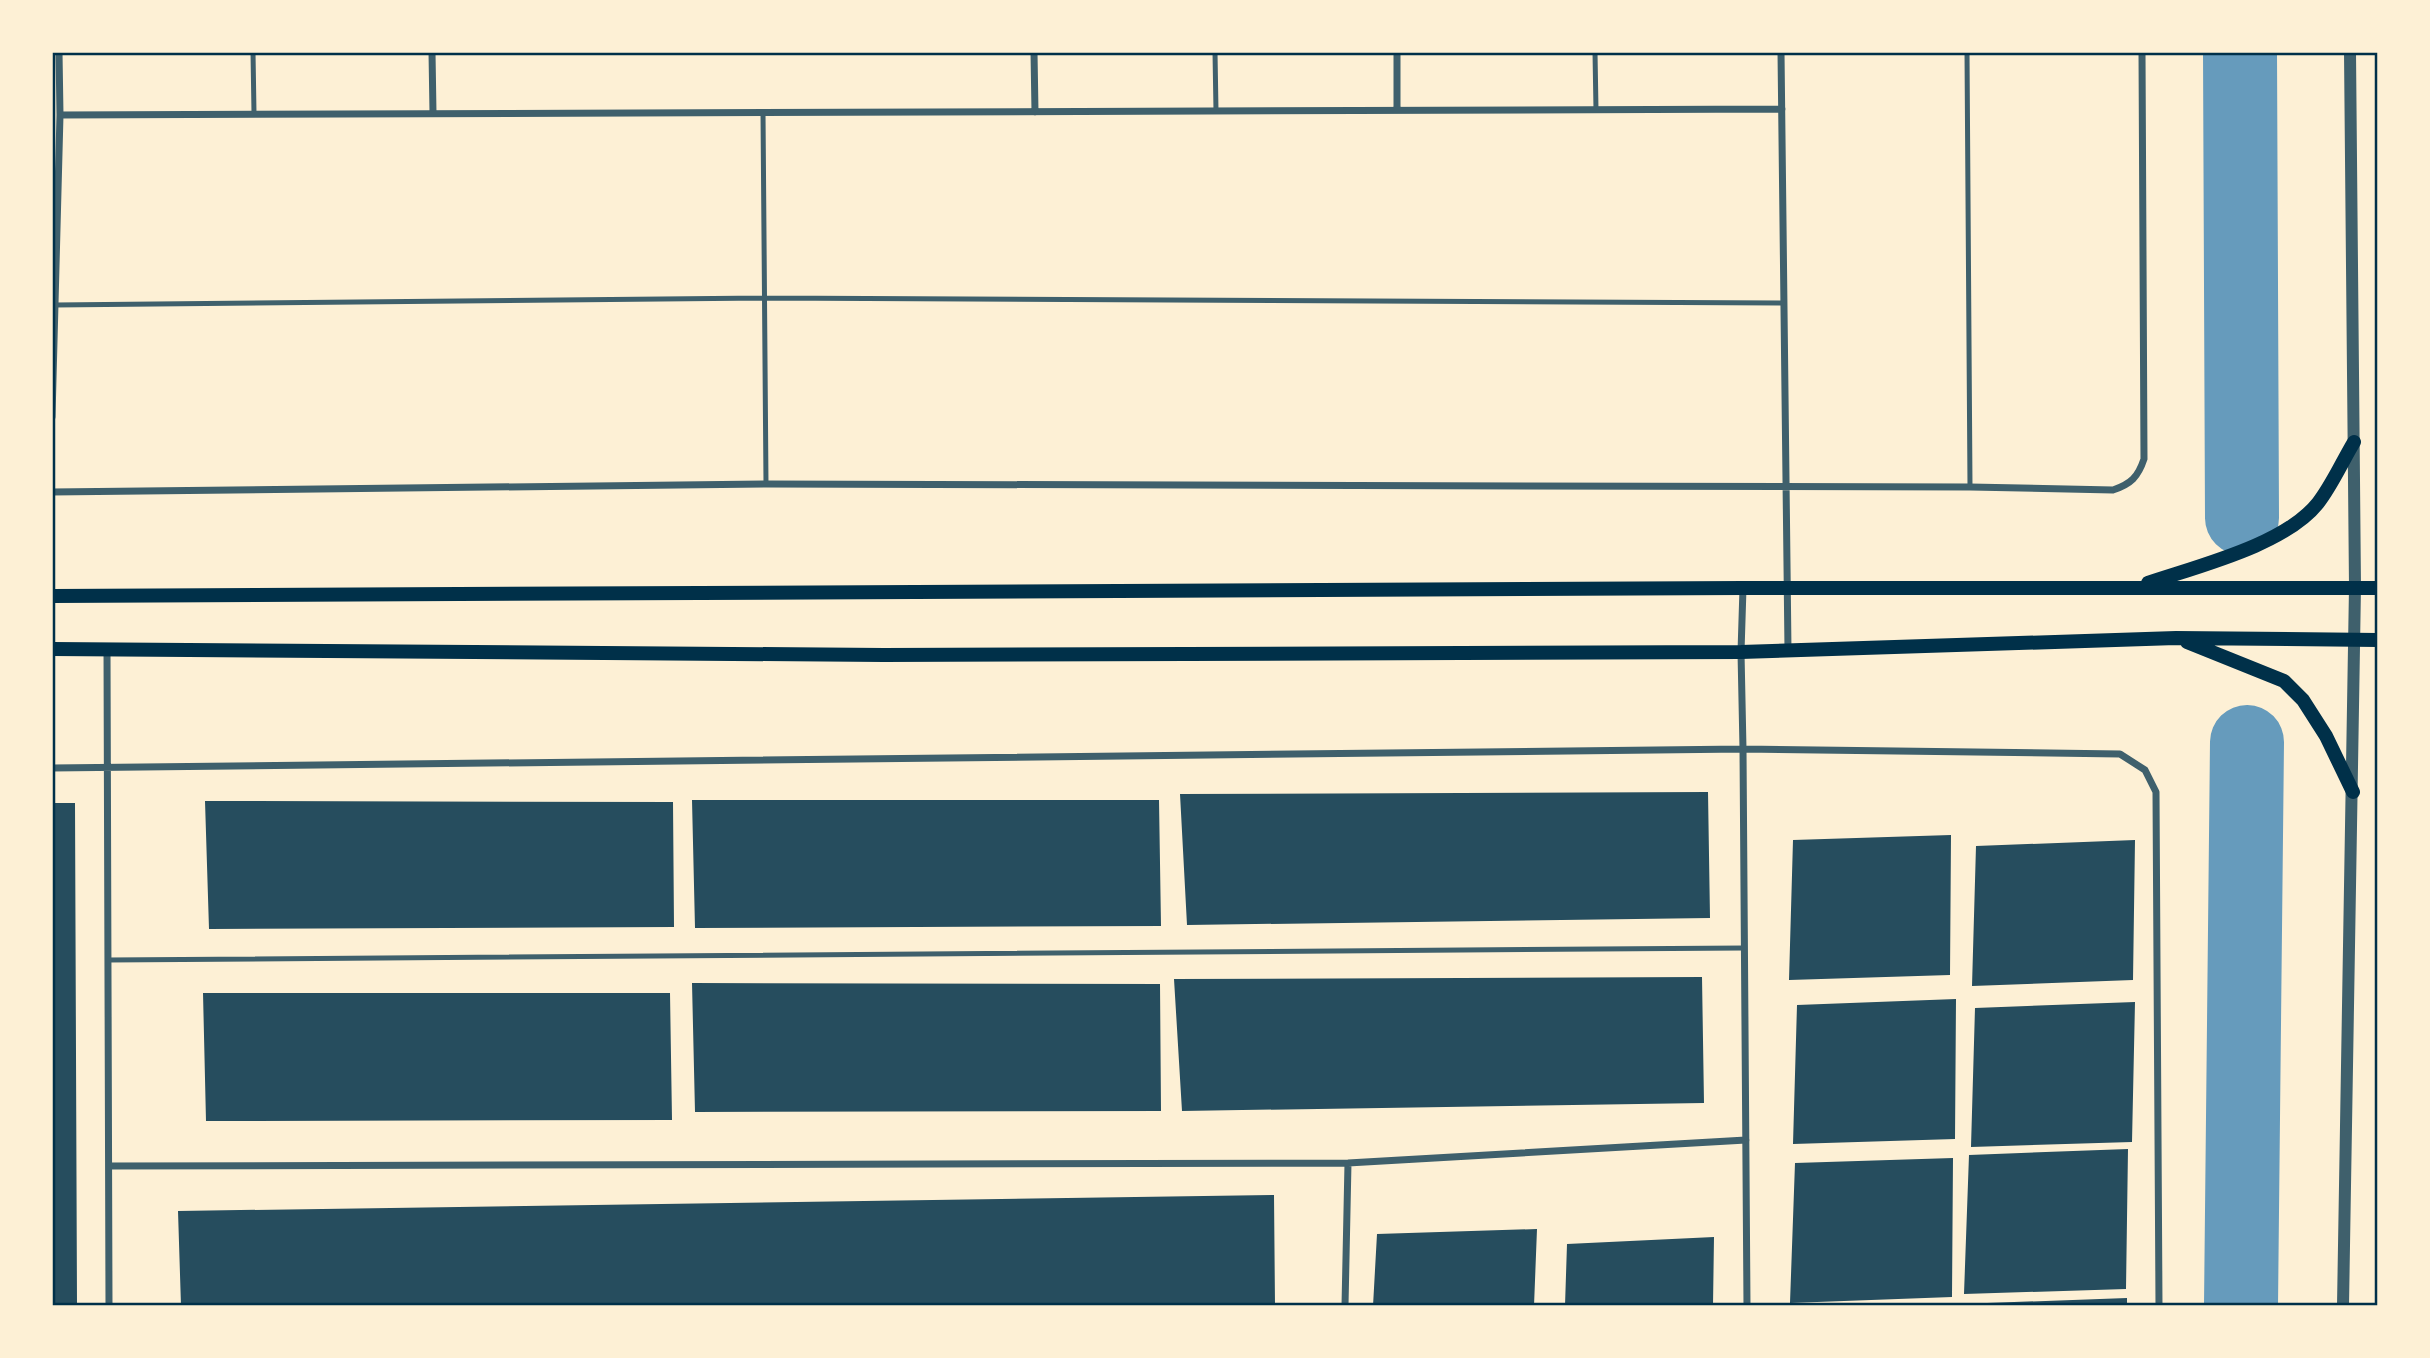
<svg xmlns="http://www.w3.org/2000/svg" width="2430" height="1358" viewBox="0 0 2430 1358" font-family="Jost,sans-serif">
<rect width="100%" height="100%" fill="#fdf0d5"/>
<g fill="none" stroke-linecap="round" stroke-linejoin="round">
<!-- river -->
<path stroke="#669bbc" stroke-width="74" d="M 2240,52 L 2242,518
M 2241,1306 L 2247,742"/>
</g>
<!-- building -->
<path fill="#264d5e" d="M 1708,792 L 1710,918 L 1187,925 L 1180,794 Z
M 692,800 L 1159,800 L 1161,926 L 695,928 Z
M 205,801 L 673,802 L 674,927 L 209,929 Z
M 52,803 L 75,803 L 77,1306 L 52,1306 Z
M 1951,835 L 1950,975 L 1789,980 L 1793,840 Z
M 2135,840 L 2133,980 L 1972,986 L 1976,846 Z
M 1702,977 L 1704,1103 L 1182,1111 L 1174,979 Z
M 692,983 L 1160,984 L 1161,1111 L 695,1112 Z
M 203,993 L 670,993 L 672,1120 L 206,1121 Z
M 1956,999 L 1955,1139 L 1793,1144 L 1797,1005 Z
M 2135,1002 L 2132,1142 L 1971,1147 L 1975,1008 Z
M 2128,1149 L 2126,1289 L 1964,1294 L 1969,1155 Z
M 1953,1158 L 1952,1297 L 1790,1303 L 1795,1163 Z
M 1274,1195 L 1275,1306 L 181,1306 L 178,1211 Z
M 1537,1229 L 1534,1306 L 1373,1306 L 1377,1234 Z
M 1714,1237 L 1713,1306 L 1565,1306 L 1567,1244 Z
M 2127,1298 L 2127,1306 L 1987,1306 L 1987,1303 Z"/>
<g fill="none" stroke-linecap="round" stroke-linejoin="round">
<!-- service -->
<path stroke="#3f606c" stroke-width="5" d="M 253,52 L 254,113
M 1215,52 L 1216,111
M 1595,52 L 1596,110
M 1967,52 L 1970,487
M 763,112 L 766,484
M 55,305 L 765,298 L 1784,303
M 108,960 L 1744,948"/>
<!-- minor -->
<path stroke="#3f606c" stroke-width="7" d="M 432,52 L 433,113
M 1034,52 L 1035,112
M 1397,52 L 1397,110
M 1781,52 L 1788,650
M 60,115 L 1782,109
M 52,417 L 60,115 L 59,52
M 52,492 L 766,484 L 1970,487 L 2113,490 C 2131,484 2138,477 2144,459 L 2142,52
M 1743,588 L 1741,652 L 1743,749 L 1747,1306
M 107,648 L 109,1306
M 52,768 L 1743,749 L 2120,754 L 2145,770 L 2156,792 L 2159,1306
M 109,1166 L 1348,1163 L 1746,1140
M 1345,1306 L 1348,1163"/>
<!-- tertiary -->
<path stroke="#3f606c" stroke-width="12" d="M 2343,1306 L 2355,587 L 2350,52"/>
<!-- secondary -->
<path stroke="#003049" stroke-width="14" d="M 2148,583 C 2198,566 2285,545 2318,503 C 2332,485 2342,462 2354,442
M 52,596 L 1743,588 L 2378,588
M 2187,642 L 2284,681 L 2303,700 L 2326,736 L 2353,792
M 52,649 L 884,655 L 1741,652 L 2176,638 L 2378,640"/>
</g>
<!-- border -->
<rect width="2430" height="1358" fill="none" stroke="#fdf0d5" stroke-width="108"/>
<rect x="54" y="54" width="2322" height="1250" fill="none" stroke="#003049" stroke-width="2.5"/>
</svg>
